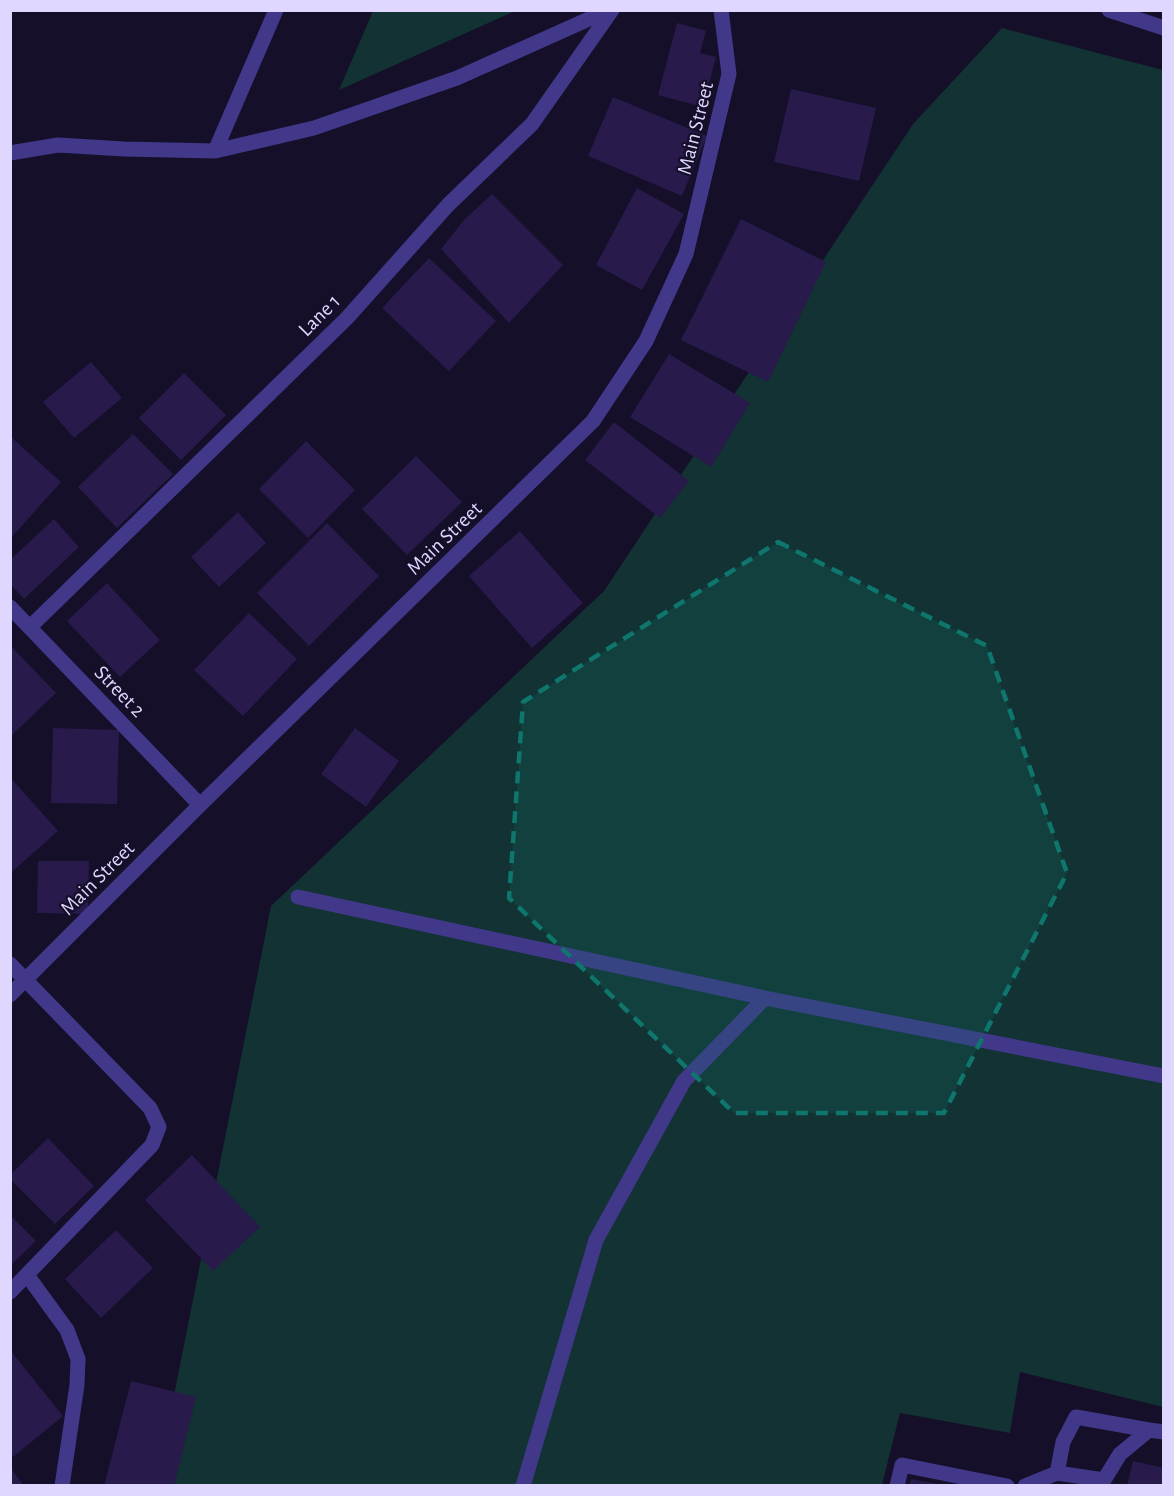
<svg xmlns="http://www.w3.org/2000/svg" width="1174" height="1496" viewBox="0 0 1174 1496" font-family="'Alegreya Sans',sans-serif">
<rect width="100%" height="100%" fill="#150f29"/>
<!-- green -->
<path fill="#123233" d="M 373,11 L 373,10 L 515,11 L 339,90 Z
M 1002,28 L 1163,70 L 1163,1407 L 1020,1372 L 1010,1433 L 900,1413 L 882,1485 L 156,1486 L 271,906 L 604,591 L 913,124 Z"/>
<!-- building -->
<path fill="#281a4b" d="M 677,23 L 706,31 L 700,53 L 716,57 L 703,107 L 658,95 Z
M 791,89 L 876,108 L 859,181 L 774,162 Z
M 613,97 L 707,136 L 682,196 L 588,156 Z
M 637,188 L 684,214 L 642,290 L 596,265 Z
M 492,194 L 563,265 L 509,323 L 441,249 L 464,220 Z
M 741,219 L 826,262 L 768,382 L 681,340 Z
M 429,258 L 496,321 L 449,371 L 382,308 Z
M 669,354 L 750,403 L 711,467 L 630,417 Z
M 91,362 L 122,398 L 74,438 L 43,402 Z
M 184,373 L 226,415 L 181,460 L 139,418 Z
M 614,422 L 689,481 L 660,518 L 585,460 Z
M 133,434 L 173,474 L 117,528 L 78,487 Z
M 10,436 L 61,482 L 10,539 Z
M 306,441 L 355,490 L 308,538 L 259,489 Z
M 416,456 L 462,502 L 407,555 L 362,509 Z
M 238,512 L 266,543 L 219,587 L 191,557 Z
M 54,519 L 79,547 L 24,599 L 10,584 L 10,560 Z
M 327,523 L 379,576 L 309,646 L 257,593 Z
M 520,531 L 583,603 L 532,648 L 469,576 Z
M 107,583 L 160,640 L 120,677 L 67,621 Z
M 249,613 L 297,659 L 243,716 L 194,670 Z
M 10,645 L 56,693 L 10,737 Z
M 53,728 L 119,730 L 117,804 L 51,803 Z
M 355,728 L 399,761 L 366,807 L 321,774 Z
M 10,777 L 58,831 L 13,871 L 10,868 Z
M 38,861 L 89,861 L 88,914 L 37,913 Z
M 48,1138 L 94,1186 L 55,1224 L 10,1179 L 10,1175 Z
M 192,1155 L 260,1227 L 213,1271 L 145,1200 Z
M 10,1215 L 36,1241 L 10,1266 Z
M 116,1230 L 153,1268 L 101,1318 L 65,1279 Z
M 10,1350 L 63,1416 L 13,1457 L 10,1453 Z
M 131,1381 L 196,1397 L 174,1486 L 104,1486 Z
M 1133,1461 L 1164,1468 L 1164,1486 L 1127,1486 Z
M 10,1467 L 24,1486 L 10,1486 Z
M 911,1479 L 937,1484 L 937,1486 L 909,1486 Z"/>
<g fill="none" stroke-linecap="round" stroke-linejoin="round">
<!-- minor -->
<path stroke="#41388a" stroke-width="15" d="M 1109,10 L 1164,28
M 215,151 L 276,10
M 10,153 L 58,145 L 124,149 L 215,151 L 314,128 L 457,78 L 609,10
M 10,607 L 200,805
M 30,627 L 347,318 L 448,205 L 532,124 L 612,10
M 298,897 L 765,998 L 1164,1076
M 10,964 L 150,1108 L 159,1127 L 152,1145 L 10,1292
M 10,995 L 200,805 L 593,421 L 646,341 L 686,254 L 729,74 L 721,10
M 27,1275 L 67,1330 L 78,1359 L 77,1385 L 62,1486
M 1057,1473 L 1063,1442 L 1076,1417 L 1149,1430
M 523,1486 L 596,1240 L 684,1081 L 765,998
M 897,1486 L 902,1465 L 1007,1486
M 1025,1486 L 1057,1473 L 1104,1480 L 1120,1454 L 1149,1430 L 1164,1432"/>
</g>
<!-- marked area -->
<path fill="#0f766e" fill-opacity="0.2" stroke="#0f766e" stroke-width="4.5" stroke-dasharray="12 8" stroke-linejoin="round" d="M 778,542 L 987,646 L 1067,873 L 944,1113 L 734,1113 L 509,898 L 523,702 Z"/>
<g text-anchor="middle" stroke-width="4.5" stroke-linejoin="round" paint-order="stroke">
<!-- street labels -->
<g font-size="21" fill="#dfd7ff" stroke="#150f29">
<text transform="translate(695 128) rotate(-76)" y="7">Main Street</text>
<text transform="translate(319 315) rotate(-45)" y="7">Lane 1</text>
<text transform="translate(444 538) rotate(-44)" y="7">Main Street</text>
<text transform="translate(120 691) rotate(46)" y="7">Street 2</text>
<text transform="translate(97 878) rotate(-45)" y="7">Main Street</text>
</g>
</g>
<!-- border -->
<rect width="1174" height="1496" fill="none" stroke="#dfd7ff" stroke-width="24"/>
</svg>
